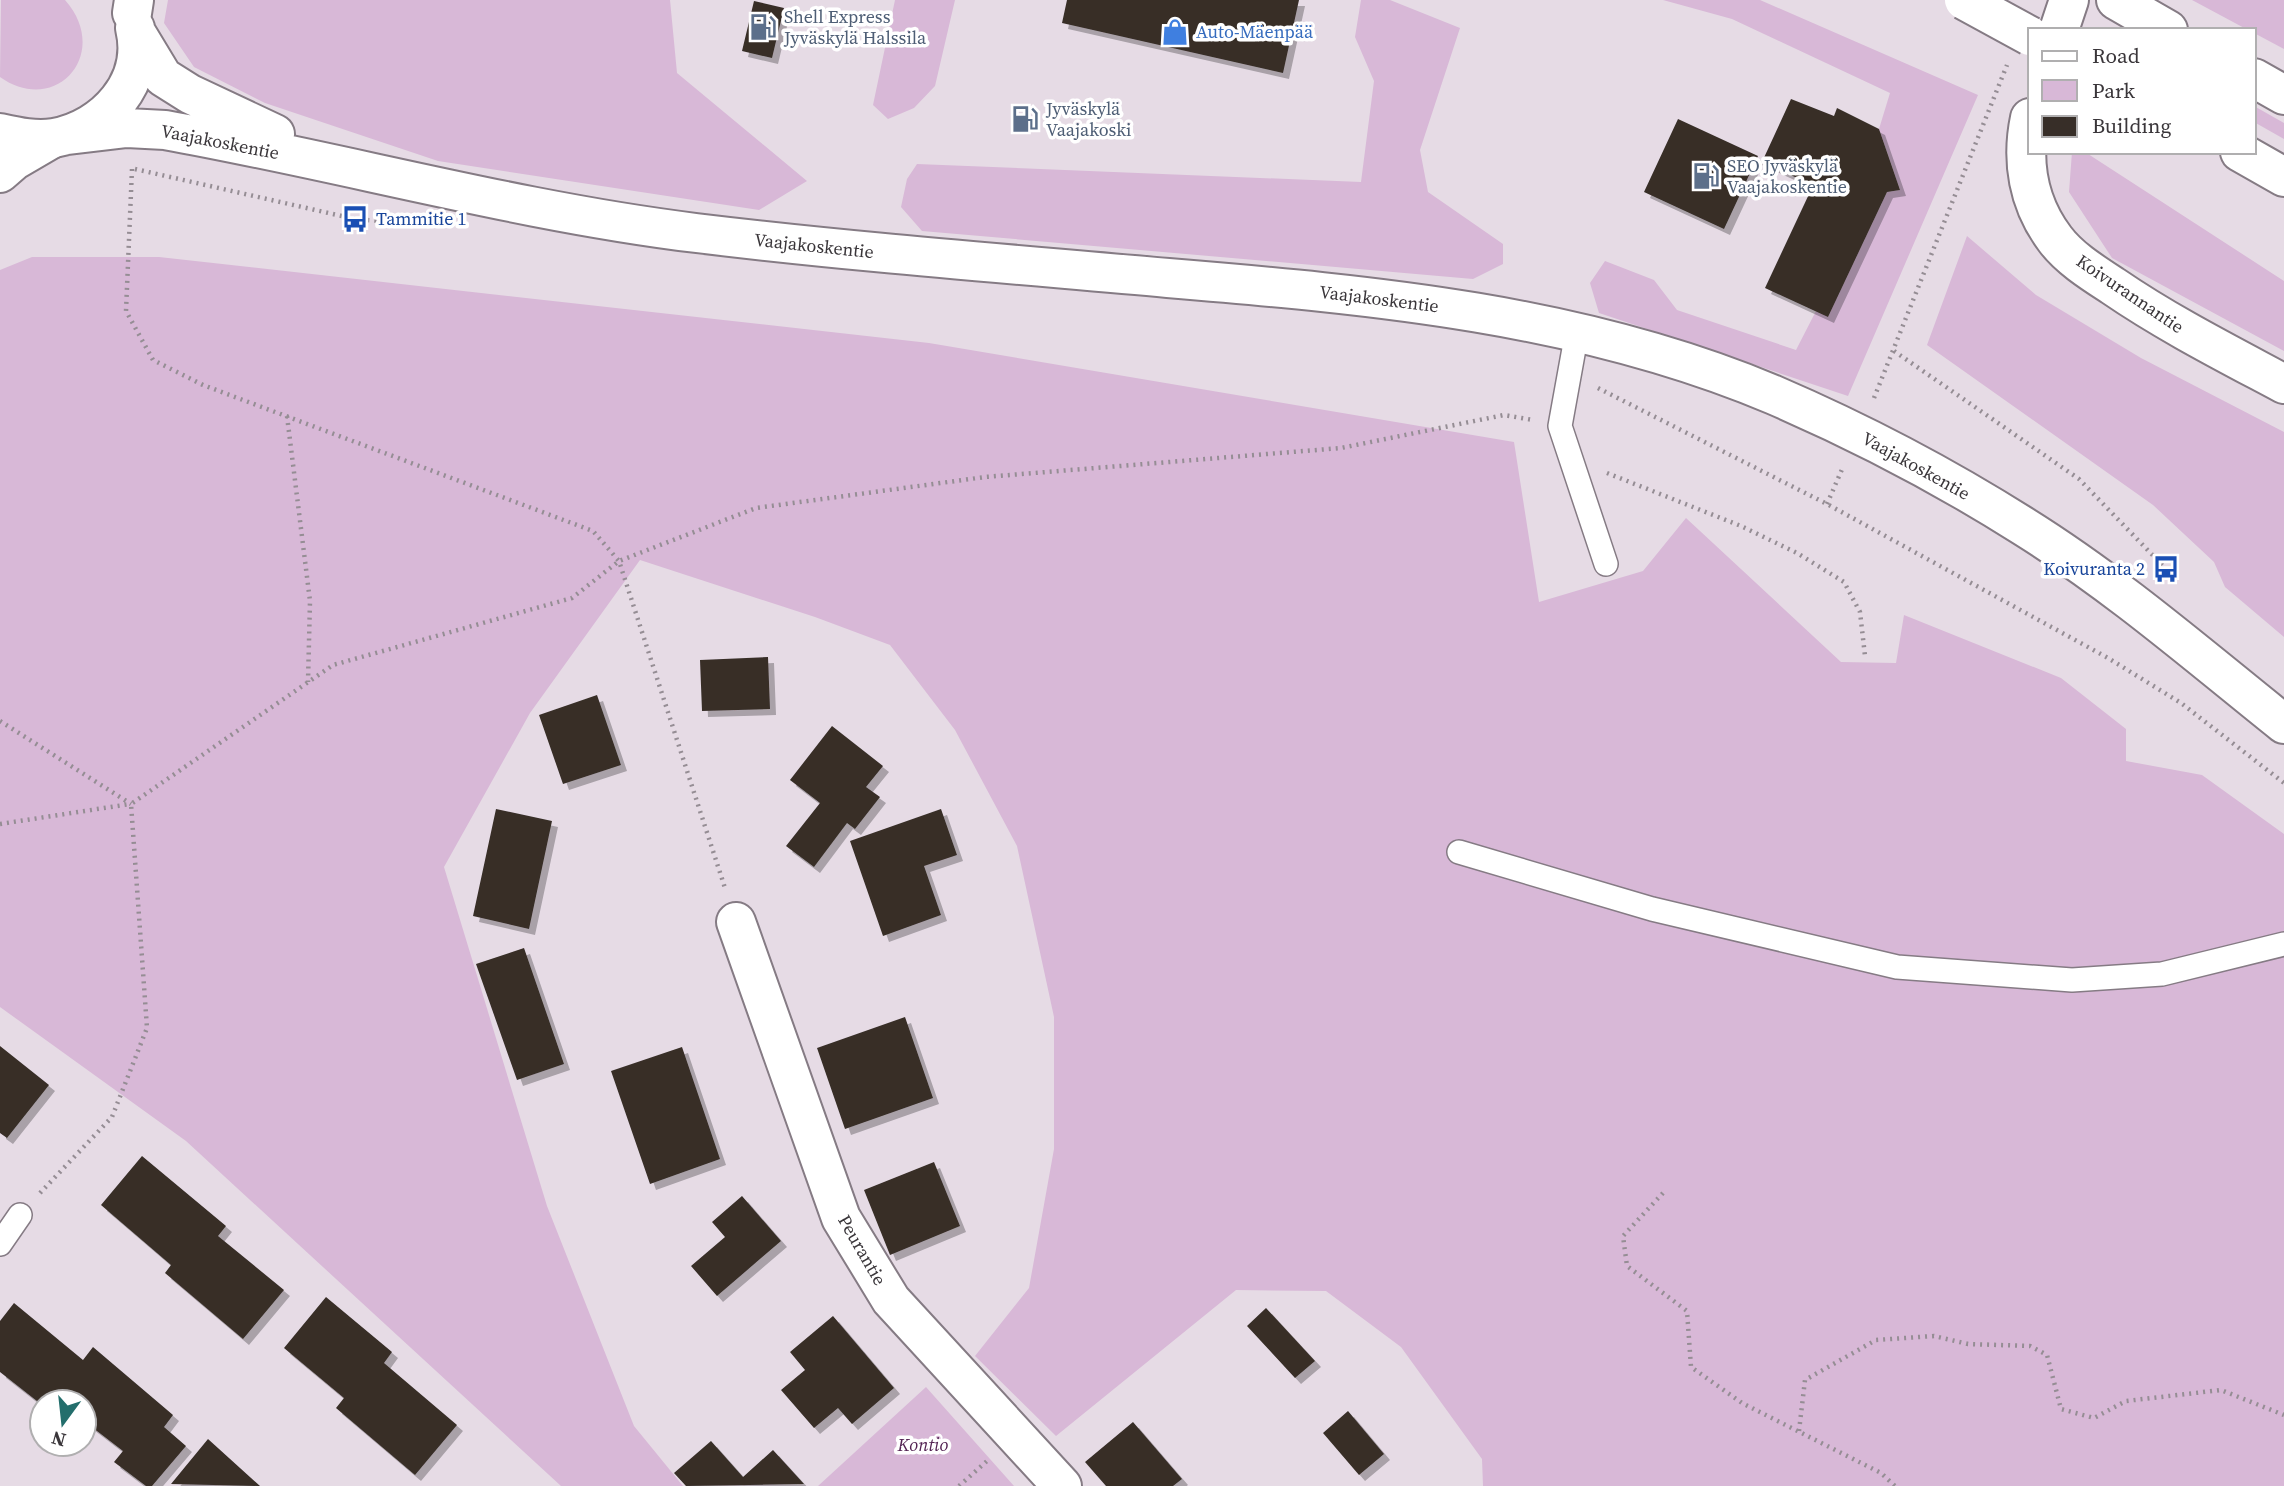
<svg xmlns="http://www.w3.org/2000/svg" width="2284" height="1486" viewBox="0 0 2284 1486" font-family="'Source Serif 4',serif">
<defs>
<filter id="shadow"><feDropShadow dx="6" dy="6" stdDeviation="0" flood-color="#0004"/></filter>
</defs>
<rect width="100%" height="100%" fill="#e6dbe5"/>
<!-- green -->
<path fill="#d8b8d7" d="M 1,0 L 65,0 C 112,53 56,117 0,77 Z
M 168,0 L 670,0 L 677,73 L 807,181 L 759,210 L 438,161 L 265,103 L 194,67 L 164,23 Z
M 895,0 L 955,0 L 935,86 L 914,108 L 888,119 L 873,105 Z
M 1361,0 L 1390,0 L 1460,28 L 1420,150 L 1428,192 L 1503,244 L 1503,264 L 1473,279 L 922,231 L 901,207 L 907,179 L 917,164 L 1361,182 L 1374,81 L 1355,37 Z
M 1663,0 L 1760,0 L 1978,95 L 1848,396 L 1599,313 L 1590,283 L 1605,261 L 1654,280 L 1677,310 L 1796,350 L 1816,311 L 1828,316 L 1887,192 L 1900,190 L 1879,129 L 1890,93 L 1732,19 Z
M 2192,0 L 2284,0 L 2284,49 L 2254,33 L 2254,30 L 2248,30 Z
M 2254,106 L 2284,123 L 2284,139 L 2254,122 Z
M 2072,152 L 2085,152 L 2284,281 L 2284,351 L 2112,258 L 2069,192 Z
M 1967,236 L 2036,295 L 2141,358 L 2284,432 L 2284,637 L 2225,587 L 2214,562 L 2153,505 L 1927,345 Z
M 32,257 L 159,257 L 929,343 L 1514,442 L 1539,602 L 1643,571 L 1686,518 L 1841,662 L 1896,663 L 1904,615 L 2061,678 L 2126,729 L 2126,761 L 2202,775 L 2284,834 L 2284,1486 L 1483,1486 L 1482,1459 L 1401,1347 L 1326,1291 L 1236,1290 L 1056,1436 L 975,1356 L 1029,1288 L 1054,1149 L 1054,1017 L 1017,846 L 955,730 L 890,645 L 815,617 L 640,560 L 530,713 L 444,867 L 547,1206 L 634,1426 L 683,1486 L 561,1486 L 186,1141 L 0,1007 L 0,270 Z
M 926,1387 L 1014,1486 L 818,1486 Z"/>
<!-- building -->
<path fill="#372e28" filter="url(#shadow)" d="M 1067,0 L 1299,0 L 1283,73 L 1062,23 Z
M 754,1 L 784,8 L 772,58 L 742,51 Z
M 1791,99 L 1834,116 L 1837,108 L 1879,129 L 1900,190 L 1887,192 L 1828,317 L 1765,288 L 1810,192 L 1808,183 L 1762,162 Z
M 1678,119 L 1758,156 L 1724,229 L 1644,192 Z
M 768,657 L 770,709 L 702,711 L 700,660 Z
M 597,695 L 621,765 L 563,784 L 539,715 Z
M 832,726 L 883,766 L 866,787 L 880,797 L 855,829 L 847,823 L 814,867 L 786,846 L 820,803 L 790,780 Z
M 496,809 L 552,821 L 529,929 L 473,916 Z
M 941,809 L 957,855 L 924,866 L 941,915 L 883,936 L 850,841 Z
M 524,948 L 564,1064 L 517,1080 L 476,964 Z
M 905,1017 L 933,1098 L 845,1129 L 817,1048 Z
M 0,1046 L 49,1085 L 7,1138 L 0,1133 Z
M 682,1047 L 720,1159 L 650,1184 L 611,1071 Z
M 142,1156 L 226,1226 L 218,1236 L 284,1290 L 243,1339 L 165,1273 L 171,1265 L 101,1205 Z
M 934,1162 L 960,1226 L 890,1255 L 864,1190 Z
M 742,1196 L 781,1241 L 717,1296 L 691,1266 L 725,1237 L 712,1222 Z
M 326,1297 L 392,1352 L 384,1363 L 457,1425 L 415,1475 L 336,1408 L 344,1398 L 284,1348 Z
M 14,1303 L 83,1360 L 93,1347 L 173,1415 L 164,1427 L 186,1446 L 152,1486 L 146,1486 L 114,1462 L 123,1451 L 84,1421 L 84,1402 L 42,1402 L 42,1405 L 0,1372 L 0,1321 Z
M 1266,1308 L 1315,1361 L 1295,1378 L 1247,1326 Z
M 833,1316 L 894,1388 L 852,1424 L 838,1408 L 814,1428 L 781,1390 L 805,1370 L 790,1352 Z
M 1348,1411 L 1384,1454 L 1359,1475 L 1323,1433 Z
M 1133,1422 L 1182,1479 L 1173,1486 L 1106,1486 L 1085,1462 Z
M 208,1439 L 260,1486 L 171,1484 Z
M 711,1441 L 743,1477 L 773,1450 L 804,1484 L 686,1486 L 674,1473 Z"/>
<g fill="none" stroke-linecap="round" stroke-linejoin="round">
<defs>
<path id="service" d="M 1577,332 L 1560,426 L 1606,564
M 1459,852 L 1652,909 L 1897,967 L 2072,980 L 2162,974 L 2284,944
M 0,1244 L 20,1215"/>
<path id="minor" d="M 2059,30 L 2069,0
M 2030,118 C 2021,161 2028,203 2055,239 C 2069,258 2093,273 2113,286 C 2167,323 2226,353 2284,384
M 736,922 L 841,1218 L 891,1300 L 1062,1486"/>
<path id="tertiary" d="M 0,173 L 15,160 L 51,139"/>
<path id="secondary" d="M 137,34 L 163,77 L 190,94 L 275,134
M 0,133 C 18,137 36,141 54,138 C 105,129 148,82 135,28
M 68,135 L 127,128 L 165,130 C 343,162 517,211 696,233 C 853,252 1011,264 1168,278 C 1374,295 1582,314 1774,395 C 1860,432 1944,476 2023,526 C 2116,584 2199,656 2284,724"/>
<path id="motorway" d="M 2116,0 L 2168,30
M 132,13 L 134,0
M 2254,78 L 2284,95
M 2240,152 L 2284,177"/>
</defs>
<!-- service casing -->
<use href="#service" stroke="#857b84" stroke-width="26"/>
<!-- minor casing -->
<use href="#minor" stroke="#857b84" stroke-width="42"/>
<!-- tertiary casing -->
<use href="#tertiary" stroke="#857b84" stroke-width="42"/>
<!-- secondary casing -->
<use href="#secondary" stroke="#857b84" stroke-width="42"/>
<!-- motorway casing -->
<use href="#motorway" stroke="#857b84" stroke-width="42"/>
<!-- path -->
<path stroke="#958d94" stroke-width="4.5" stroke-dasharray="2 5" stroke-linecap="butt" d="M 132,169 L 126,311 L 153,360 L 203,385 L 593,531 L 619,561 L 725,888
M 135,169 L 355,219 L 418,224
M 1894,351 L 2079,479 L 2166,569
M 1598,388 L 1827,504 L 2108,658 L 2181,703 L 2284,783
M 1874,398 L 2007,65
M 287,416 L 310,601 L 308,682
M 1607,473 L 1741,526 L 1797,553 L 1844,582 L 1860,612 L 1865,656
M 1827,504 L 1843,467
M 0,721 L 131,804
M 0,824 L 130,804
M 40,1193 L 112,1117 L 147,1028 L 131,804 L 333,665 L 572,598 L 619,561 L 756,508 L 985,477 L 1341,448 L 1504,415 L 1533,420
M 1663,1193 L 1623,1236 L 1627,1266 L 1687,1311 L 1691,1367 L 1742,1403 L 1881,1473 L 1895,1486
M 1799,1431 L 1805,1380 L 1876,1340 L 1934,1336 L 1968,1344 L 2030,1346 L 2047,1355 L 2061,1409 L 2094,1418 L 2126,1401 L 2221,1390 L 2284,1415
M 959,1486 L 987,1461"/>
<!-- service -->
<use href="#service" stroke="#fff" stroke-width="23"/>
<!-- minor -->
<use href="#minor" stroke="#fff" stroke-width="38"/>
<!-- tertiary -->
<use href="#tertiary" stroke="#fff" stroke-width="38"/>
<!-- secondary -->
<use href="#secondary" stroke="#fff" stroke-width="38"/>
<!-- motorway -->
<use href="#motorway" stroke="#fff" stroke-width="38"/>
<defs>
<path id="motorway-bridge" d="M 1964,0 L 2030,36"/>
</defs>
<!-- motorway-bridge casing -->
<use href="#motorway-bridge" stroke="#857b84" stroke-width="42" stroke-linecap="butt"/>
<!-- motorway-bridge -->
<use href="#motorway-bridge" stroke="#fff" stroke-width="38"/>
</g>
<!-- icons -->
<defs>
<symbol id="fuel-bare" viewBox="-9 -9 18 18"><path d="M-5.5-6h7V0h2V4h1.3V-2.5L3-4.5l.8-.8L6-3V5H2.5V1h-1V6h-7ZM-4.2-4.7v3.2H.2V-4.7Z" fill="#5c6f8a" stroke="#fff" stroke-width="2.5" paint-order="stroke"/></symbol>
<symbol id="shop-bare" viewBox="-9 -9 18 18"><path d="M-5-2.5h2.3a2.7 3.5 0 0 1 5.4 0H5L5.5 6h-11ZM-1.5-2.5h3a1.5 2.3 0 0 0-3 0Z" fill="#3f7fe0" stroke="#fff" stroke-width="2.5" paint-order="stroke"/></symbol>
<symbol id="bus-bare" viewBox="-9 -9 18 18"><path d="M-5-6H5V4H4V6H2V4H-2V6H-4V4H-5ZM-3.5-4V0h7V-4ZM-3.5 1.2v1.5H-2V1.2ZM2 1.2v1.5H3.5V1.2Z" fill="#1a4fb4" stroke="#fff" stroke-width="2.5" paint-order="stroke"/></symbol>
</defs>
<g fill-rule="evenodd">
<use href="#fuel-bare" x="744" y="8" width="38" height="38"/>
<use href="#shop-bare" x="1156" y="13" width="38" height="38"/>
<use href="#fuel-bare" x="1006" y="100" width="38" height="38"/>
<use href="#fuel-bare" x="1687" y="157" width="38" height="38"/>
<use href="#bus-bare" x="336" y="200" width="38" height="38"/>
<use href="#bus-bare" x="2147" y="550" width="38" height="38"/>
</g>
<g text-anchor="middle" stroke-width="7" stroke-linejoin="round" paint-order="stroke">
<!-- service labels -->
<g font-size="18" fill="#4e5e75" stroke="#fff" text-anchor="start">
<text x="784" y="23">Shell Express<tspan x="784" dy="21">Jyväskylä Halssila</tspan></text>
<text x="1046" y="115">Jyväskylä<tspan x="1046" dy="21">Vaajakoski</tspan></text>
<text x="1727" y="172">SEO Jyväskylä<tspan x="1727" dy="21">Vaajakoskentie</tspan></text>
</g>
<!-- shop labels -->
<g font-size="18" fill="#366cbe" stroke="#fff" text-anchor="start">
<text x="1196" y="38">Auto-Mäenpää</text>
</g>
<!-- street labels -->
<g font-size="18" fill="#3a363a" stroke="#fff">
<text transform="translate(220 142) rotate(11)" y="6">Vaajakoskentie</text>
<text transform="translate(814 246) rotate(6)" y="6">Vaajakoskentie</text>
<text transform="translate(2130 294) rotate(34)" y="6">Koivurannantie</text>
<text transform="translate(1379 299) rotate(7)" y="6">Vaajakoskentie</text>
<text transform="translate(1916 466) rotate(29)" y="6">Vaajakoskentie</text>
<text transform="translate(862 1250) rotate(60)" y="6">Peurantie</text>
</g>
<!-- transit labels -->
<g font-size="18" fill="#164399" stroke="#fff" text-anchor="start">
<text x="376" y="225">Tammitie 1</text>
<text x="2145" y="575" text-anchor="end">Koivuranta 2</text>
</g>
<!-- park labels -->
<g font-size="18" font-style="italic" fill="#522252" stroke="#fff">
<text x="923" y="1451">Kontio</text>
</g>
</g>
<!-- legend -->
<rect x="2028" y="28" width="228" height="126" fill="#ffffff" stroke="#b0afb0" stroke-width="2"/>
<rect x="2042" y="51" width="35" height="10" fill="#ffffff" stroke="#b0afb0" stroke-width="2"/>
<text x="2092" y="63" font-size="21" fill="#3a363a">Road</text>
<rect x="2042" y="80" width="35" height="21" fill="#d8b8d7" stroke="#b0afb0" stroke-width="2"/>
<text x="2092" y="98" font-size="21" fill="#3a363a">Park</text>
<rect x="2042" y="116" width="35" height="21" fill="#372e28" stroke="#b0afb0" stroke-width="2"/>
<text x="2092" y="133" font-size="21" fill="#3a363a">Building</text>
<!-- north arrow -->
<g transform="translate(63 1423) rotate(195)"><circle r="33" fill="#ffffff" stroke="#b0afb0" stroke-width="2"/>
<path d="M0-5L12 26L0 18L-12 26Z" fill="#236e6c"/>
<text y="-10" font-size="19" font-weight="bold" text-anchor="middle" fill="#3a363a">N</text>
</g>
</svg>
